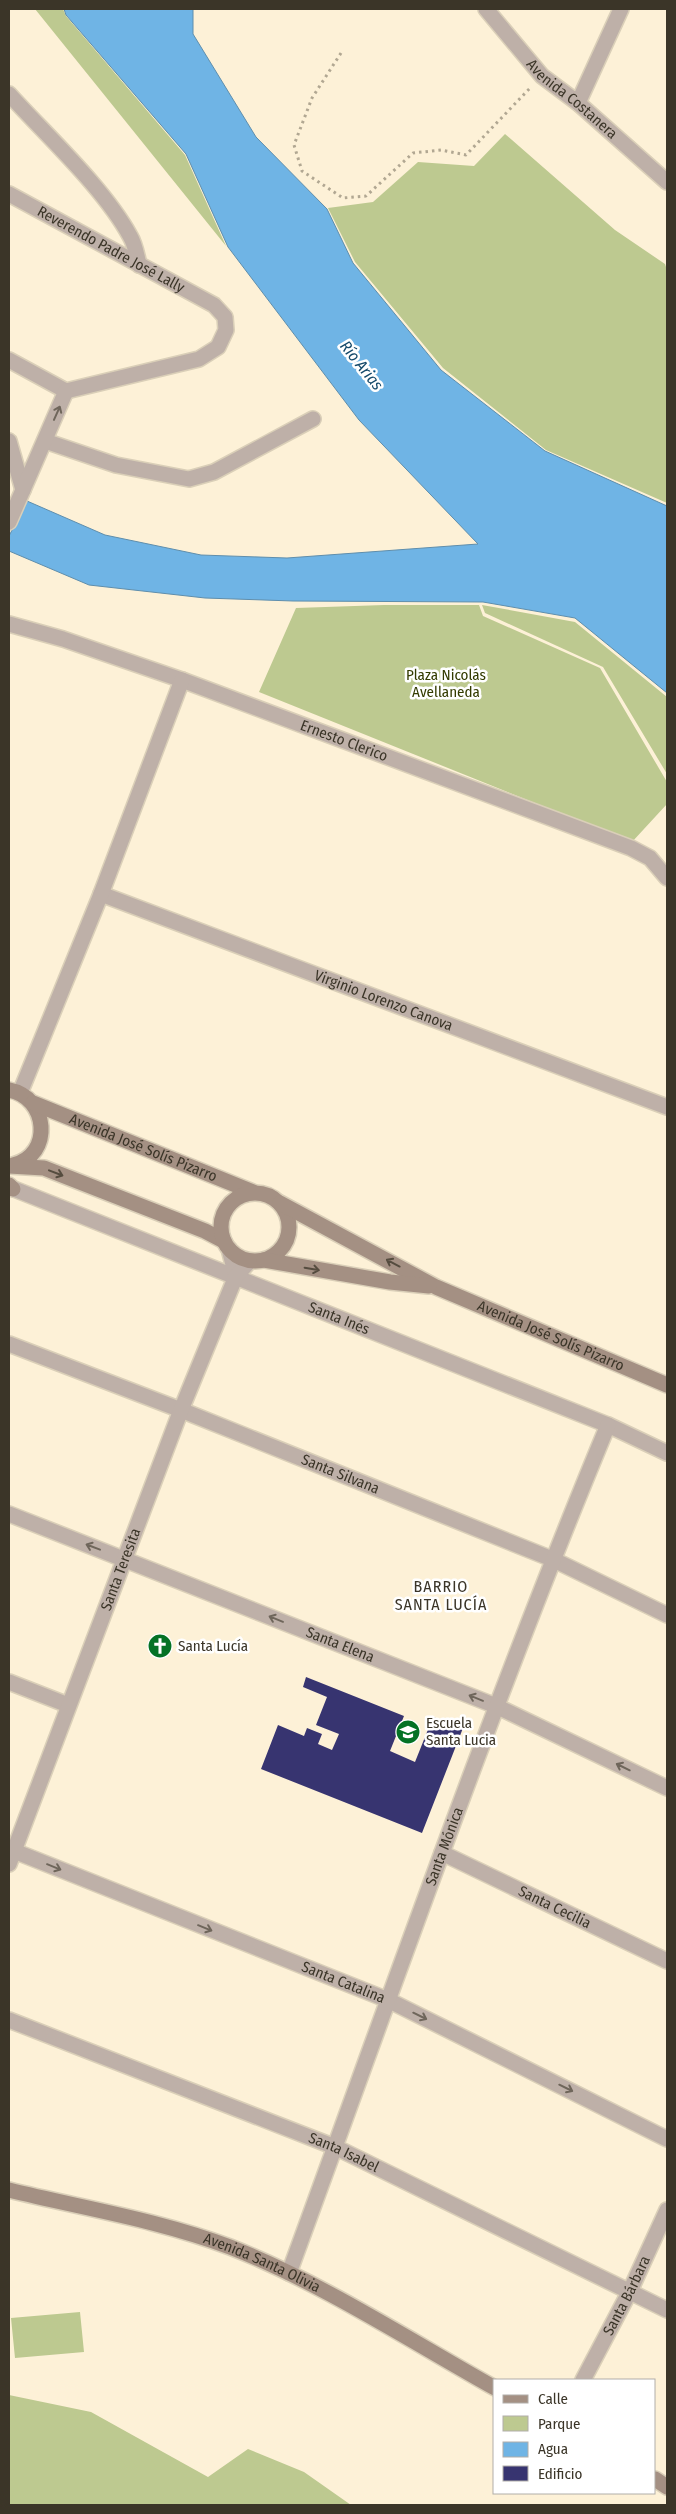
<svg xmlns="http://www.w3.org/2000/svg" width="676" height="2514" viewBox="0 0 676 2514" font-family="'Fira Sans Condensed',sans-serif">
<rect width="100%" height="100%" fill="#fdf1d7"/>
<!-- green -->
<path fill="#bdc990" d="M 35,9 L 63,9 L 66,16 L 185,155 L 226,246 Z
M 505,134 L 615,230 L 665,264 L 667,270 L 667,503 L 546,450 L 443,368 L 355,262 L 328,208 L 373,202 L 418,162 L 474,166 Z
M 384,605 L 479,605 L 483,616 L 600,668 L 667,782 L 667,804 L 632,842 L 259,692 L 296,608 Z
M 482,605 L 575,622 L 667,697 L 667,774 L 603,667 L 485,613 Z
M 80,2312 L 84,2352 L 15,2358 L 11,2318 Z
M 9,2395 L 91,2412 L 208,2477 L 248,2449 L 304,2472 L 351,2505 L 9,2505 Z"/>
<!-- water -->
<path fill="#6fb4e5" stroke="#5f8eac" d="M 64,9 L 193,9 L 193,34 L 256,137 L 327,209 L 353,263 L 441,370 L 545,451 L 667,506 L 667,693 L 575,618 L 483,602 L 293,601 L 205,598 L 89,585 L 9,551 L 9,536 L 27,501 L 105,535 L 201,555 L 287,558 L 478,544 L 359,420 L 228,247 L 186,154 L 66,15 Z"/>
<!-- building -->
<path fill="#373470" d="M 306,1677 L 404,1716 L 390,1751 L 415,1762 L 433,1717 L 463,1728 L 422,1833 L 261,1769 L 278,1725 L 304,1736 L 307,1728 L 322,1734 L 318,1744 L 332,1750 L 339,1734 L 316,1725 L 327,1697 L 303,1687 Z"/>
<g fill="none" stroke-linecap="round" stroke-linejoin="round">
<defs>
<g id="street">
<path id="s1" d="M 486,9 L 542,76 L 578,103 L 667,182"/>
<path d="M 9,94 C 46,135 104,188 130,236 C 135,244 137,255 139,265"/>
<path d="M 578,103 L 621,9"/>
<path id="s2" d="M 9,194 L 214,305 L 225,317 L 226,330 L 218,347 L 199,359 L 66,391 L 9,360"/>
<path d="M 9,441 L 23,490"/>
<path d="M 45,441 L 116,465 L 189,479 L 214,472 L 313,419"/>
<path d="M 9,522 L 66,391"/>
<path id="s3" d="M 9,624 L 63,639 L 182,680 L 631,848 L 650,858 L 667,878"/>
<path id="s4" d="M 101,894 L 667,1107"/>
<path d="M 20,1093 L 101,894 L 182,680"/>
<path id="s5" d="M 9,1187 L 608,1425 L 667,1453"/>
<path d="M 229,1249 L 236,1276"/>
<path id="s6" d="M 9,1344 L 181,1410 L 552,1559 L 667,1615"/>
<path id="s7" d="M 9,1514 L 496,1706 L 667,1788"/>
<path d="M 9,1682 L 68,1705"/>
<path id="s8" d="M 9,1849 L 388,2000 L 667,2139"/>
<path id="s9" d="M 442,1853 L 667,1961"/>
<path id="s10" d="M 9,1864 L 181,1410 L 236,1276 L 250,1261"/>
<path id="s11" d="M 9,2020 L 335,2147 L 667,2310"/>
<path id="s12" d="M 289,2273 C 393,1989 492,1704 608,1425"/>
<path id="s13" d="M 583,2380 L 630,2291 L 667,2210"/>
</g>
<g id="secondary">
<path d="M 9,1090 C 48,1097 54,1155 13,1165"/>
<path id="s14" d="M 33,1103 L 253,1192"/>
<path d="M 9,1166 L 44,1168 L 205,1231 L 224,1241"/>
<path d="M 9,1185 L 13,1189"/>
<circle cx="255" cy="1227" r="34"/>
<path id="s15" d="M 280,1203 L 436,1287 L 667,1385"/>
<path d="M 264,1260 L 390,1282 L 429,1286"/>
<path id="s16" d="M 9,2190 C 82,2208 159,2220 230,2247 C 322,2283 409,2340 495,2388"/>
<path d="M 655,2479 L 667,2487"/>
</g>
</defs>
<!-- street casing -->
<use href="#street" stroke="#dacfb8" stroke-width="18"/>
<!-- secondary casing -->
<use href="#secondary" stroke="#dacfb8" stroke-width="18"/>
<!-- path -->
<path stroke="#b1a792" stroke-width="3" stroke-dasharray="2.5 4" stroke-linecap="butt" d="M 341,53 L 312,98 L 294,145 L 302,171 L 343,198 L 366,196 L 413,153 L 441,150 L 466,155 L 531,87"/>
<!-- street -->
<use href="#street" stroke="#beb0a8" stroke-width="15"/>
<!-- secondary -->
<use href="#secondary" stroke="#a49083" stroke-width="15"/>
</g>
<!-- one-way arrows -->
<defs><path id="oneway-shaft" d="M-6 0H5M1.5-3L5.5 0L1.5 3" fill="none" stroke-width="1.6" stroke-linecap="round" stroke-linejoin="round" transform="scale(1.25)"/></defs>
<g stroke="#6f665b">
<use href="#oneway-shaft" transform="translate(57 413) rotate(-66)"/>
<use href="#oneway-shaft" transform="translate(93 1547) rotate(-159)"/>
<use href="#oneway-shaft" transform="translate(276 1619) rotate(-158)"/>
<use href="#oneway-shaft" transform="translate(476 1698) rotate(-158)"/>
<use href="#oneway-shaft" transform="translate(623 1767) rotate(-154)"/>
<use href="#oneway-shaft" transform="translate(54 1867) rotate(22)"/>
<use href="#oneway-shaft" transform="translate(205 1928) rotate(22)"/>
<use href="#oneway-shaft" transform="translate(420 2016) rotate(26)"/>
<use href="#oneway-shaft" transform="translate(566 2088) rotate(26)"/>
</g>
<g stroke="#554c3f">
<use href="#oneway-shaft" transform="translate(56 1173) rotate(21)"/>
<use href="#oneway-shaft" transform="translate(393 1263) rotate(-152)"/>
<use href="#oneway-shaft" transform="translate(312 1269) rotate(10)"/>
</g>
<!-- icons -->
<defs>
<symbol id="church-disc" viewBox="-11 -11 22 22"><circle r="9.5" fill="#047225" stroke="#fff"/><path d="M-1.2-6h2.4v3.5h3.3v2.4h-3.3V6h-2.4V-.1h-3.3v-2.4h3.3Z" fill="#fff"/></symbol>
<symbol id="school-disc" viewBox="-11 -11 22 22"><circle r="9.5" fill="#047225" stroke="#fff"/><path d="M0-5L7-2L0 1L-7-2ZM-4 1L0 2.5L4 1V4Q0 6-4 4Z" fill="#fff"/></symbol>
</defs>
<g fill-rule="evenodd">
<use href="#church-disc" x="146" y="1632" width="28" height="28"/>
<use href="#school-disc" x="394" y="1718" width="28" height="28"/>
</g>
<g text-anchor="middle" stroke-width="5" stroke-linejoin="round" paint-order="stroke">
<!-- street labels -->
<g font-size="15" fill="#3b3528" stroke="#fff">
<text dy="5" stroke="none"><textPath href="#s1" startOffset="125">Avenida Costanera</textPath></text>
<text dy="5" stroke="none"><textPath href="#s2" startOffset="116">Reverendo Padre José Lally</textPath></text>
<text dy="5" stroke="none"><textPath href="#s3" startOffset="355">Ernesto Clerico</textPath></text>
<text dy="5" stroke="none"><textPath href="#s4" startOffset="302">Virginio Lorenzo Canova</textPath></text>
<text dy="5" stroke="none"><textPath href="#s14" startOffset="119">Avenida José Solís Pizarro</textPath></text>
<text dy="5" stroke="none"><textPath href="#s5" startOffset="355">Santa Inés</textPath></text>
<text dy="5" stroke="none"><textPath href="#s15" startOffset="302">Avenida José Solís Pizarro</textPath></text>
<text dy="5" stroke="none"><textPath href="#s6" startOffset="356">Santa Silvana</textPath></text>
<text dy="5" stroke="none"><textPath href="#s10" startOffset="315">Santa Teresita</textPath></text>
<text dy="5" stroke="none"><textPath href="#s7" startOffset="356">Santa Elena</textPath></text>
<text dy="5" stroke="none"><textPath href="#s12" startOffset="454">Santa Mónica</textPath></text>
<text dy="5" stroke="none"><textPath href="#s9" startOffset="125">Santa Cecilia</textPath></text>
<text dy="5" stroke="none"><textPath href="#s8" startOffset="360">Santa Catalina</textPath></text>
<text dy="5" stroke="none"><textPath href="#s11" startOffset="360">Santa Isabel</textPath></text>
<text dy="5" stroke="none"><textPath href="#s16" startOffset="264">Avenida Santa Olivia</textPath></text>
<text dy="5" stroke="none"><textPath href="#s13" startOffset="95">Santa Bárbara</textPath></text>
</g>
<!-- park labels -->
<g font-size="15" fill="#333b00" stroke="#fff">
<text x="446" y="680">Plaza Nicolás<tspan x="446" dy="17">Avellaneda</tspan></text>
</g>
<!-- poi labels -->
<g font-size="15" fill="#3b3528" stroke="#fff" text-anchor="start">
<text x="178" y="1651">Santa Lucía</text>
<text x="426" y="1728">Escuela<tspan x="426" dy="17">Santa Lucia</tspan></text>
</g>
<!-- water labels -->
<g font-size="16" font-style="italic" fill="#14496a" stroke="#fff">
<text transform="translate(362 365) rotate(51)" y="6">Río Arias</text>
</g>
<!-- neighbourhood labels -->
<g font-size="16" letter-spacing="1" fill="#3b3528" stroke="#fff">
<text x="441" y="1592">BARRIO<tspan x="441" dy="18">SANTA LUCÍA</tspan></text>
</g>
</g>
<!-- border -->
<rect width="676" height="2514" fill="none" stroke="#3b3528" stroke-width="20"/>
<!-- legend -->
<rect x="493" y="2379" width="162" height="115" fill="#ffffff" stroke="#b1aea9"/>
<rect x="503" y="2395" width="25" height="8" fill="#a49083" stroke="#b1aea9"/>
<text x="538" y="2404" font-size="15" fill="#3b3528">Calle</text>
<rect x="503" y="2416" width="25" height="15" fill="#bdc990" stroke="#b1aea9"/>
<text x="538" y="2429" font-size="15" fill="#3b3528">Parque</text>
<rect x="503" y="2442" width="25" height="15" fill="#6fb4e5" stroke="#b1aea9"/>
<text x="538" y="2454" font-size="15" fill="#3b3528">Agua</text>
<rect x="503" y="2466" width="25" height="15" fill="#373470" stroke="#b1aea9"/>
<text x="538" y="2479" font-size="15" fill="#3b3528">Edificio</text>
</svg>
